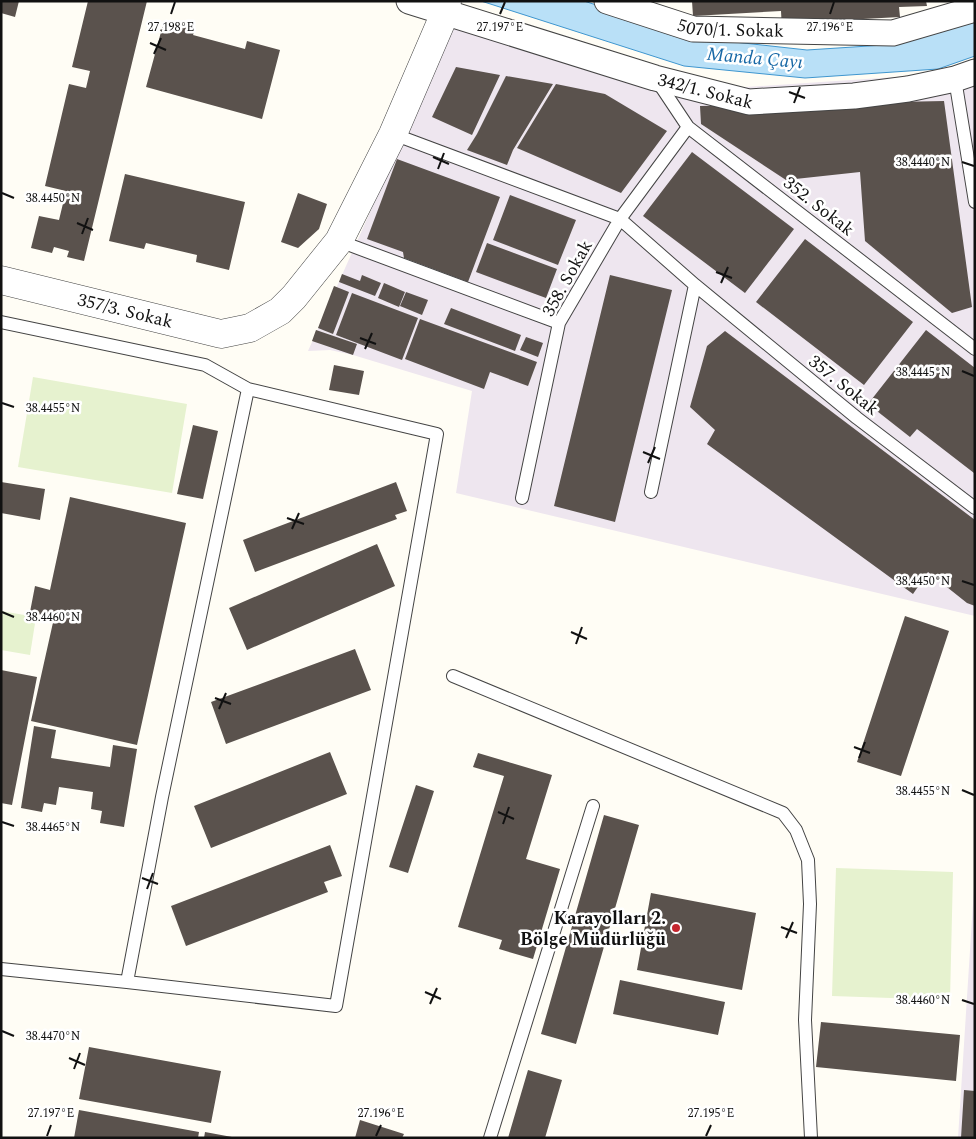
<svg xmlns="http://www.w3.org/2000/svg" width="976" height="1139" viewBox="0 0 976 1139" font-family="Spectral,serif">
<rect width="100%" height="100%" fill="#fffdf5"/>
<!-- industrial -->
<path fill="#eee6ef" d="M 456,20 L 688,91 L 940,74 L 975,62 L 975,616 L 456,493 L 472,391 L 353,355 L 330,350 L 308,351 Z
M 975,872 L 975,1138 L 958,1138 Z"/>
<!-- pitch -->
<path fill="#e6f2cf" d="M 33,377 L 187,404 L 172,493 L 18,467 Z
M 1,611 L 36,617 L 30,655 L 1,650 Z
M 836,868 L 953,872 L 950,1000 L 832,996 Z"/>
<!-- water -->
<path fill="#b9e0f7" stroke="#3f96cf" d="M 481,1 L 584,1 L 698,38 L 807,50 L 884,45 L 975,13 L 975,56 L 938,69 L 805,78 L 684,66 Z"/>
<!-- building -->
<path fill="#5a524d" d="M 1,1 L 19,1 L 15,17 L 1,13 Z
M 88,1 L 147,1 L 84,261 L 67,257 L 69,251 L 54,247 L 52,253 L 31,248 L 39,216 L 59,220 L 66,191 L 45,186 L 69,84 L 86,88 L 90,71 L 72,67 Z
M 692,1 L 926,1 L 927,6 L 899,7 L 900,17 L 863,19 L 864,26 L 782,30 L 781,11 L 693,16 Z
M 164,21 L 195,30 L 193,35 L 245,49 L 247,41 L 280,50 L 262,119 L 146,87 Z
M 456,67 L 500,75 L 472,135 L 432,117 Z
M 506,76 L 553,84 L 513,150 L 507,165 L 467,150 L 477,134 Z
M 556,84 L 605,94 L 667,131 L 621,193 L 517,148 Z
M 944,101 L 972,307 L 952,313 L 865,241 L 860,172 L 786,180 L 701,124 L 700,106 Z
M 692,152 L 794,229 L 745,293 L 643,216 Z
M 397,159 L 500,197 L 468,282 L 404,258 L 403,252 L 367,239 Z
M 125,174 L 245,202 L 229,270 L 196,262 L 197,255 L 146,243 L 144,249 L 109,241 Z
M 298,193 L 327,204 L 319,229 L 298,248 L 281,242 Z
M 510,195 L 576,220 L 558,265 L 493,240 Z
M 805,239 L 913,322 L 864,385 L 756,302 Z
M 487,243 L 557,269 L 546,298 L 476,272 Z
M 342,274 L 360,281 L 362,275 L 381,283 L 375,296 L 339,282 Z
M 610,275 L 672,290 L 615,522 L 554,506 Z
M 384,283 L 405,292 L 399,307 L 378,298 Z
M 334,286 L 349,292 L 333,334 L 318,328 Z
M 406,292 L 428,300 L 422,315 L 400,306 Z
M 352,293 L 418,318 L 402,360 L 336,335 Z
M 451,308 L 521,335 L 515,351 L 444,324 Z
M 420,319 L 537,362 L 528,386 L 490,372 L 484,389 L 405,359 Z
M 316,330 L 357,344 L 353,355 L 312,341 Z
M 926,330 L 975,368 L 974,473 L 917,429 L 910,437 L 868,404 Z
M 725,331 L 975,520 L 975,606 L 967,603 L 928,572 L 913,594 L 707,444 L 715,430 L 690,407 L 707,346 Z
M 526,337 L 543,343 L 538,357 L 520,350 Z
M 334,365 L 364,371 L 359,395 L 329,390 Z
M 193,425 L 218,431 L 203,499 L 177,494 Z
M 1,482 L 45,489 L 40,520 L 1,513 Z
M 396,482 L 407,511 L 395,515 L 397,519 L 255,572 L 243,540 Z
M 70,497 L 186,523 L 137,745 L 31,721 L 54,618 L 30,612 L 35,586 L 50,590 Z
M 377,544 L 395,586 L 247,650 L 229,608 Z
M 905,616 L 949,631 L 901,776 L 857,762 Z
M 355,649 L 371,690 L 226,744 L 211,702 Z
M 1,670 L 37,677 L 12,805 L 1,803 Z
M 34,726 L 56,730 L 51,758 L 110,767 L 113,745 L 137,749 L 124,827 L 100,823 L 102,811 L 91,809 L 93,792 L 59,787 L 56,805 L 44,803 L 42,812 L 21,808 Z
M 330,752 L 347,794 L 211,848 L 194,806 Z
M 478,753 L 552,775 L 526,859 L 560,869 L 533,959 L 499,949 L 502,940 L 458,927 L 504,776 L 473,767 Z
M 416,785 L 434,791 L 408,873 L 389,867 Z
M 604,815 L 639,825 L 576,1044 L 541,1034 Z
M 330,845 L 342,876 L 324,882 L 328,892 L 186,946 L 171,906 Z
M 651,893 L 756,913 L 742,990 L 637,970 Z
M 620,980 L 725,1002 L 718,1035 L 613,1014 Z
M 821,1022 L 960,1035 L 956,1081 L 816,1067 Z
M 89,1047 L 221,1071 L 211,1123 L 79,1099 Z
M 528,1070 L 562,1080 L 545,1138 L 508,1138 Z
M 964,1090 L 975,1091 L 975,1138 L 961,1138 Z
M 79,1110 L 199,1132 L 198,1138 L 74,1138 Z
M 360,1120 L 404,1134 L 402,1138 L 355,1138 Z
M 205,1132 L 232,1137 L 231,1138 L 204,1138 Z"/>
<g fill="none" stroke-linecap="round" stroke-linejoin="round">
<defs>
<path id="service" d="M 656,79 L 688,127 L 975,349
M 955,79 L 975,202
M 393,134 L 620,219 L 695,285 L 857,418 L 975,508
M 339,241 L 559,323
M 1,322 L 205,365 L 248,389 L 162,797 L 127,982 L 1,969
M 651,492 L 695,285
M 522,498 L 559,323 L 620,219 L 688,127
M 453,676 L 783,813 L 796,830 L 808,860 L 810,904 L 805,1020 L 811,1138
M 127,982 L 336,1006 L 437,434 L 248,389
M 490,1138 L 593,806"/>
<g id="minor">
<path id="s1" d="M 409,1 L 655,78 L 749,102 L 854,96 L 908,89 L 955,79 L 975,72"/>
<path id="s2" d="M 607,1 L 693,29 L 893,33 L 975,9"/>
</g>
<g id="tertiary">
<path id="s3" d="M 1,280 L 221,334 L 250,328 L 280,311 L 294,297 L 339,241 L 393,134 L 445,13 L 447,1"/>
</g>
</defs>
<!-- service casing -->
<use href="#service" stroke="#444" stroke-width="14"/>
<!-- minor casing -->
<use href="#minor" stroke="#444" stroke-width="27"/>
<!-- tertiary casing -->
<use href="#tertiary" stroke="#444" stroke-width="29"/>
<!-- service -->
<use href="#service" stroke="#fff" stroke-width="12"/>
<!-- minor -->
<use href="#minor" stroke="#fff" stroke-width="25"/>
<!-- tertiary -->
<use href="#tertiary" stroke="#fff" stroke-width="28"/>
</g>
<!-- ticks -->
<path fill="none" stroke="#111" stroke-width="2" d="M 171,14 L 175,2M 500,14 L 505,2M 830,14 L 834,2M 150,43 L 166,50M 154,54 L 161,38M 789,92 L 805,98M 794,103 L 800,87M 433,157 L 449,164M 962,162 L 974,166M 438,169 L 444,153M 2,193 L 14,198M 77,223 L 93,230M 82,234 L 88,218M 716,272 L 732,278M 721,283 L 728,267M 360,338 L 376,344M 365,349 L 372,333M 962,371 L 974,376M 2,403 L 14,407M 643,452 L 660,459M 648,463 L 655,447M 287,518 L 304,524M 292,529 L 299,513M 962,581 L 974,585M 2,612 L 14,617M 571,632 L 587,639M 576,644 L 582,627M 215,698 L 231,704M 219,709 L 226,693M 854,747 L 870,753M 859,758 L 865,742M 962,790 L 974,795M 498,812 L 514,819M 2,822 L 14,826M 503,824 L 509,807M 142,878 L 158,884M 147,889 L 153,873M 781,927 L 797,933M 786,938 L 793,922M 425,992 L 441,999M 962,1000 L 974,1004M 430,1004 L 437,988M 2,1031 L 14,1036M 69,1058 L 85,1065M 74,1069 L 80,1053M 47,1136 L 51,1125M 376,1136 L 381,1125M 706,1136 L 711,1125"/>
<!-- markers -->
<circle fill="#c4262e" stroke="#fff" stroke-width="2" cx="676" cy="928" r="5"/>
<g text-anchor="middle" stroke-width="5" stroke-linejoin="round" paint-order="stroke">
<!-- street labels -->
<g font-size="18" fill="#111" stroke="#fff">
<text dy="6" stroke="none"><textPath href="#s2" startOffset="128">5070/1. Sokak</textPath></text>
<text dy="6" stroke="none"><textPath href="#s1" startOffset="310">342/1. Sokak</textPath></text>
<text transform="translate(819 206) rotate(38)" y="6">352. Sokak</text>
<text transform="translate(567 278) rotate(-61)" y="6">358. Sokak</text>
<text dy="6" stroke="none"><textPath href="#s3" startOffset="128">357/3. Sokak</textPath></text>
<text transform="translate(844 385) rotate(39)" y="6">357. Sokak</text>
</g>
<!-- poi labels -->
<g font-size="18" font-weight="bold" fill="#111" stroke="#fff" text-anchor="end">
<text x="666" y="924">Karayolları 2.<tspan x="666" dy="21">Bölge Müdürlüğü</tspan></text>
</g>
<!-- water labels -->
<g font-size="19" font-style="italic" fill="#1768a6" stroke="#fff">
<text transform="translate(755 57) rotate(5)" y="7">Manda Çayı</text>
</g>
</g>
<g font-size="12" text-anchor="middle" fill="#111" stroke="#fff" stroke-width="5" stroke-linejoin="round" paint-order="stroke">
<text x="171" y="31">27.198°E</text>
<text x="500" y="31">27.197°E</text>
<text x="830" y="31">27.196°E</text>
<text x="923" y="166">38.4440°N</text>
<text x="53" y="202">38.4450°N</text>
<text x="923" y="376">38.4445°N</text>
<text x="53" y="412">38.4455°N</text>
<text x="923" y="585">38.4450°N</text>
<text x="53" y="621">38.4460°N</text>
<text x="923" y="795">38.4455°N</text>
<text x="53" y="831">38.4465°N</text>
<text x="923" y="1004">38.4460°N</text>
<text x="53" y="1040">38.4470°N</text>
<text x="51" y="1117">27.197°E</text>
<text x="381" y="1117">27.196°E</text>
<text x="711" y="1117">27.195°E</text>
</g>
<!-- border -->
<rect width="976" height="1139" fill="none" stroke="#111111" stroke-width="5"/>
</svg>
